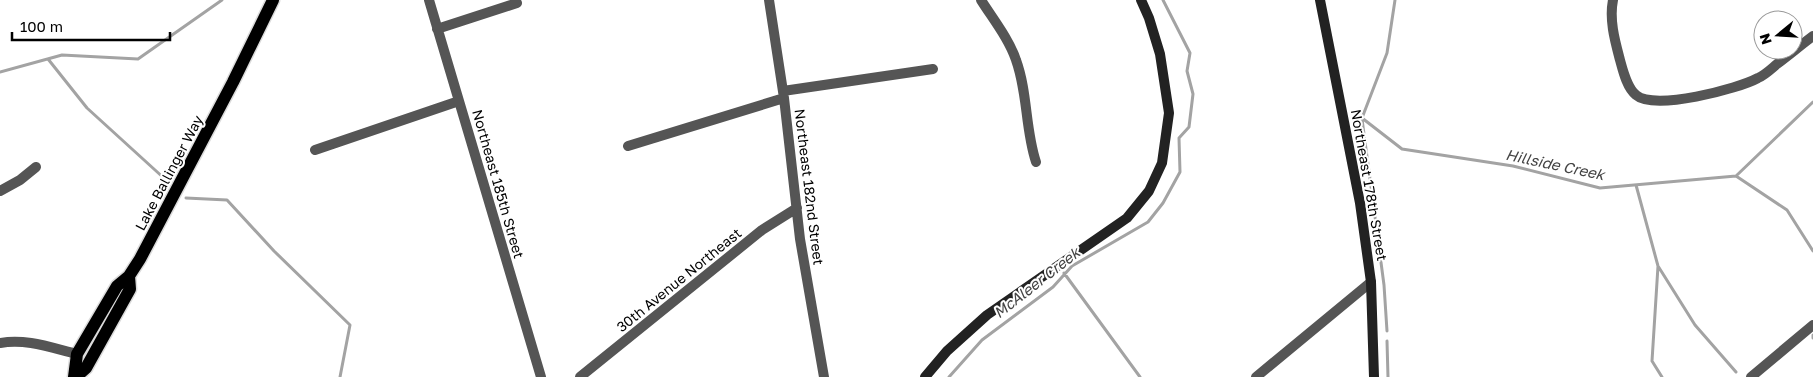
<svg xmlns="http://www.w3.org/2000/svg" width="1813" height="377" viewBox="0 0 1813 377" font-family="'Golos Text',sans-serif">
<rect width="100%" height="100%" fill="#fff"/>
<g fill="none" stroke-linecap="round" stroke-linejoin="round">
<!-- stream -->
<path stroke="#a3a3a3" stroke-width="3" d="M 1395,0 L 1387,53 L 1362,118 L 1402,149 L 1513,166 L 1600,188 L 1736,176 L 1787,210 L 1813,251
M 48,59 L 87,108 L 166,180
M 0,72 L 62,55 L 138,59 L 222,0
M 1362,119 L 1384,285 L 1387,331
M 1736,176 L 1813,102
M 1636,185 L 1658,266 L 1695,325 L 1736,372
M 186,198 L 227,200 L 274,251 L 350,325 L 340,377
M 1658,266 L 1652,361 L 1662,377
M 1064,273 L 1140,377
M 1813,335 L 1813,338
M 1387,341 L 1388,377
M 949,377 L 982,340 L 1053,287 L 1072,266 L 1148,222 L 1163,203 L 1180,172 L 1179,138 L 1189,127 L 1193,94 L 1187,71 L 1190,53 L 1163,0"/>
<defs>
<path id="primary" d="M 74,377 L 77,354 L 117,286 L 129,276 L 140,259 L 233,82 L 273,0
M 76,377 L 86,368 L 130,289 L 129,276"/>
</defs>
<!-- primary casing -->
<use href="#primary" stroke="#dbdbdb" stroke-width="15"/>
<!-- street -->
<path stroke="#555" stroke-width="10" d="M 429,0 L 541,377
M 769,0 L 784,98 L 800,239 L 824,377
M 981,0 C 993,19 1009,39 1016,60 C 1028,93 1025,129 1036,162
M 1613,0 C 1609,20 1615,41 1620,60 C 1623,71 1627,88 1636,95 C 1654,111 1738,89 1758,78 C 1765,75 1771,69 1777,64 C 1789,55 1801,45 1813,36
M 437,29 L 517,3
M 783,91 L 933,69
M 628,146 L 784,98
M 315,150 L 459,101
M 0,191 L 20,180 L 36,167
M 0,343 C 26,338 52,348 77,354
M 580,377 L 762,230 L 797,208
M 1256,377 L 1371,282
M 1751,377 L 1813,325"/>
<!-- secondary -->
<path stroke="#222" stroke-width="10" d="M 1320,0 L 1360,203 L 1371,282 L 1374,377
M 925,377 L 947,351 L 987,315 L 1127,218 L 1149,191 L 1162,163 L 1169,113 L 1160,54 L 1149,18 L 1141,0"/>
<!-- primary -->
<use href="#primary" stroke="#000" stroke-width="12"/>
</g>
<g text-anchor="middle" stroke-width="4" stroke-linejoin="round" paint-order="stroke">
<!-- street labels -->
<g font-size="14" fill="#000" stroke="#fff">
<text transform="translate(169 173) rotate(-62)" y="5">Lake Ballinger Way</text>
<text transform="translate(498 184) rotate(74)" y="5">Northeast 185th Street</text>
<text transform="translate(1369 185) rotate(80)" y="5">Northeast 178th Street</text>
<text transform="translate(809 187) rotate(83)" y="5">Northeast 182nd Street</text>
<text transform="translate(679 280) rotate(-39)" y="5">30th Avenue Northeast</text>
</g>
<!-- water labels -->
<g font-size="15" font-style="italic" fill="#444" stroke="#fff">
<text transform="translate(1555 165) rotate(12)" y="5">Hillside Creek</text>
<text transform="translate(1037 283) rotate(-38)" y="5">McAleer Creek</text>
</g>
</g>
<!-- north arrow -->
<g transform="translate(1778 35) rotate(252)"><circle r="24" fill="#ffffff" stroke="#999999"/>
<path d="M0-4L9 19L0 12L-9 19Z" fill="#000000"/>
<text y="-8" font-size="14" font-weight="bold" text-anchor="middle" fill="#000000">N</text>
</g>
<!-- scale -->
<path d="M12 32v8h158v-8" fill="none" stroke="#000000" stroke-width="2.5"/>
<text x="20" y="32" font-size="15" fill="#000000" stroke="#ffffff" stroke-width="4" paint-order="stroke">100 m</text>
</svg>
